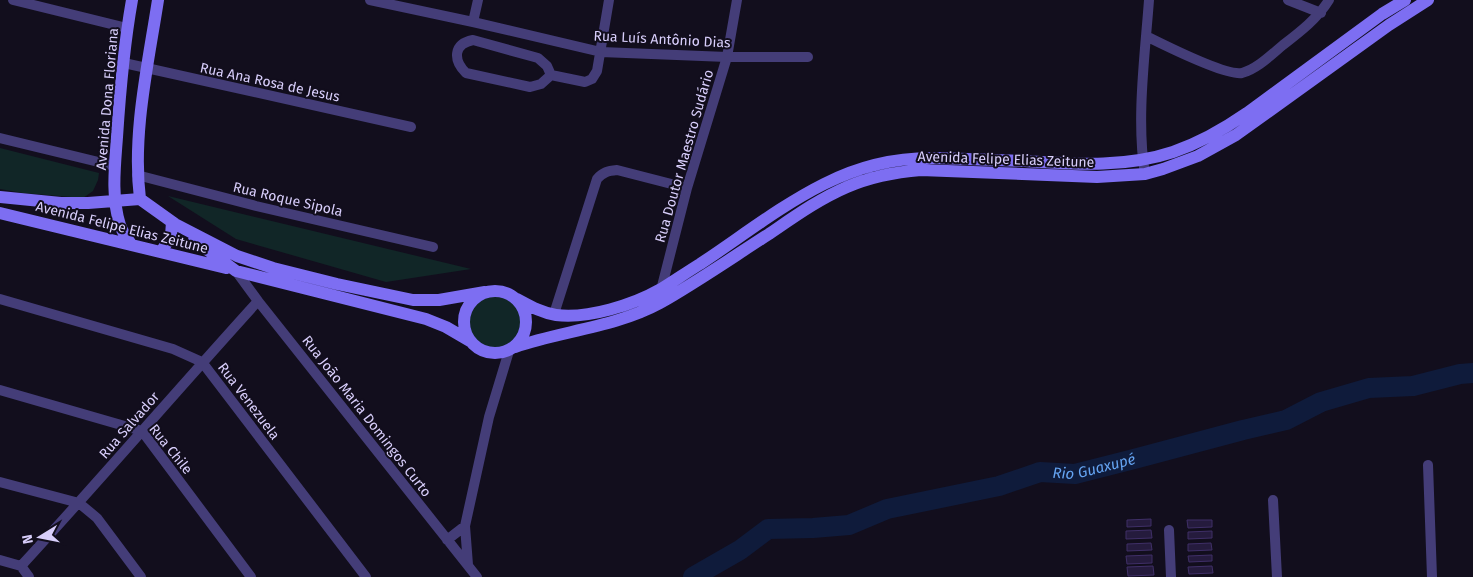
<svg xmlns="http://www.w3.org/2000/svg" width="1473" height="577" viewBox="0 0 1473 577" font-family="'Fira Sans',sans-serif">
<rect width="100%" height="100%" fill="#120e1d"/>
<!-- green -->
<path fill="#112627" d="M 0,148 L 99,173 L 98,180 L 93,191 L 83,198 L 23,193 L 0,189 Z
M 168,196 L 471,269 L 386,282 L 236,239 Z
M469 322a26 26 0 1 1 52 0a26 26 0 1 1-52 0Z"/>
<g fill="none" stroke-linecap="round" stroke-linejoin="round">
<!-- river -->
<path stroke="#0f1b3b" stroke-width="20" id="s1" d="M 693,577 L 740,550 L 768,529 L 813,528 L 849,525 L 887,509 L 999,486 L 1040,472 L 1075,474 L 1134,459 L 1243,430 L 1286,420 L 1321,402 L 1369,388 L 1413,386 L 1460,374 L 1473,373"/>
</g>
<!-- building -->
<path fill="#251b3d" stroke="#3f2f67" d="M 1151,519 L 1151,526 L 1127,527 L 1127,520 Z
M 1187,520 L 1212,520 L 1212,527 L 1188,528 Z
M 1151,530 L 1152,538 L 1126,539 L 1126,531 Z
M 1212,531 L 1212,538 L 1188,539 L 1188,532 Z
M 1151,543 L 1152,550 L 1127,551 L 1127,544 Z
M 1211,543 L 1212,550 L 1188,551 L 1188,544 Z
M 1152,555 L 1152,563 L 1127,564 L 1126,556 Z
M 1212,555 L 1212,561 L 1189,562 L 1188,556 Z
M 1153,566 L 1154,575 L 1128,576 L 1127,567 Z
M 1212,566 L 1213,573 L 1189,574 L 1188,567 Z"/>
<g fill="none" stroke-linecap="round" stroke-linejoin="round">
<!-- street -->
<path stroke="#443d78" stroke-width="10" d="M 13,0 L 127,28
M 370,0 L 473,22 L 601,52 L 727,57 L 808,57
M 1288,0 L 1321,13
M 473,22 L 478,0
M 1146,36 C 1164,45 1226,76 1242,73 C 1257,69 1271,55 1283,45 C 1300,32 1318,18 1329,0
M 473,40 L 538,58 L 547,66 L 551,75 L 541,84 L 530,87 L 466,73 C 453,60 453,44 473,40 Z
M 124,63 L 411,127
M 551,75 L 585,82 L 592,79 L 597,71 L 609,0
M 0,138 L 115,166
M 1145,174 C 1136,120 1145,55 1149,0
M 137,175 L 256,206 L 433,247
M 236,271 L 258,301 L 477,577
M 660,294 L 687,188 L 727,57 L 737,0
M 0,299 L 173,349 L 202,362 L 366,577
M 554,314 L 597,179 C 603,172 608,171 617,170 L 687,188
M 0,390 L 142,431 L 251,577
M 1428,465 L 1432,577
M 0,482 L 79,503 L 97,518 L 141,577
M 1273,500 L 1277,577
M 1169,530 L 1171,577
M 447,540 L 465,526
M 0,560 L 21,566 L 29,577
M 468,565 L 465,526 L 489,417 L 509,351
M 21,566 C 101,479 178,389 258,301"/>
<!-- secondary -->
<path stroke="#7d6ef2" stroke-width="12" d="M 0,197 L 61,203 L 88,203 L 140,199 L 175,224 L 237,256 L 273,268 L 337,284 L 413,300 L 439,300 L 485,292
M 140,199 C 132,134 148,65 158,0
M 0,213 L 226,268
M 194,240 L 236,271 L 426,319 L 446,327 L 470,341
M 131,244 C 127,238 122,232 120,225 C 111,197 115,165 117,137 C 120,91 124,45 132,0
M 161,252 L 171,236 L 172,222
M464 322a31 31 0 1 1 62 0a31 31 0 1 1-62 0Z
M 517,299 C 530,306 542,313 556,315 C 588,319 633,305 661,289 C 674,281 687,272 700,264 C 741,237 780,206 824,184 C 859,166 899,157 938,158 C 967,159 996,160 1025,161 C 1075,164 1125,168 1173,152 C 1199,143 1224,129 1247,113 L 1382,14 L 1405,0
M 515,347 C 562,331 616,327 660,303 C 697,282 733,257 769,234 C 794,217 819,199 847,187 C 870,177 896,172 921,170 L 1097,177 L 1145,174 L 1163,169 L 1198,156 L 1236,135 L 1389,25 L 1428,0"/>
</g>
<g text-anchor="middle" stroke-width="4" stroke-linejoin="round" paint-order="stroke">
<!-- street labels -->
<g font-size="14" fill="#d8cefb" stroke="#120e1d">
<text transform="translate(662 39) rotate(3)" y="5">Rua Luís Antônio Dias</text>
<text transform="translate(270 82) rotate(12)" y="5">Rua Ana Rosa de Jesus</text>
<text transform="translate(107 99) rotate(-85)" y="5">Avenida Dona Floriana</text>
<text transform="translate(684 156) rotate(-74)" y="5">Rua Doutor Maestro Sudário</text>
<text transform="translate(1006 159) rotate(2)" y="5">Avenida Felipe Elias Zeitune</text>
<text transform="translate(288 199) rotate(13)" y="5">Rua Roque Sipola</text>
<text transform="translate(122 227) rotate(14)" y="5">Avenida Felipe Elias Zeitune</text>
<text transform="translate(249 401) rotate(53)" y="5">Rua Venezuela</text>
<text transform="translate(367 416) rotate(52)" y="5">Rua João Maria Domingos Curto</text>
<text transform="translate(129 425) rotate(-49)" y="5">Rua Salvador</text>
<text transform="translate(171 449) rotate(51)" y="5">Rua Chile</text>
</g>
<!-- water labels -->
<g font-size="15" font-style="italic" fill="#65a4f2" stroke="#120e1d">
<text dy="5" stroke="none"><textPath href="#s1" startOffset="424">Rio Guaxupé</textPath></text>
</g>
</g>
<!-- north arrow -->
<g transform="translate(40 537) rotate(260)" stroke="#120e1d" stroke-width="4" paint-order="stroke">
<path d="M0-4L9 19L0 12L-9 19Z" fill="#d8cefb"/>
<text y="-8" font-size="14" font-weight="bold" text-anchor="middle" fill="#d8cefb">N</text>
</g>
</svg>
